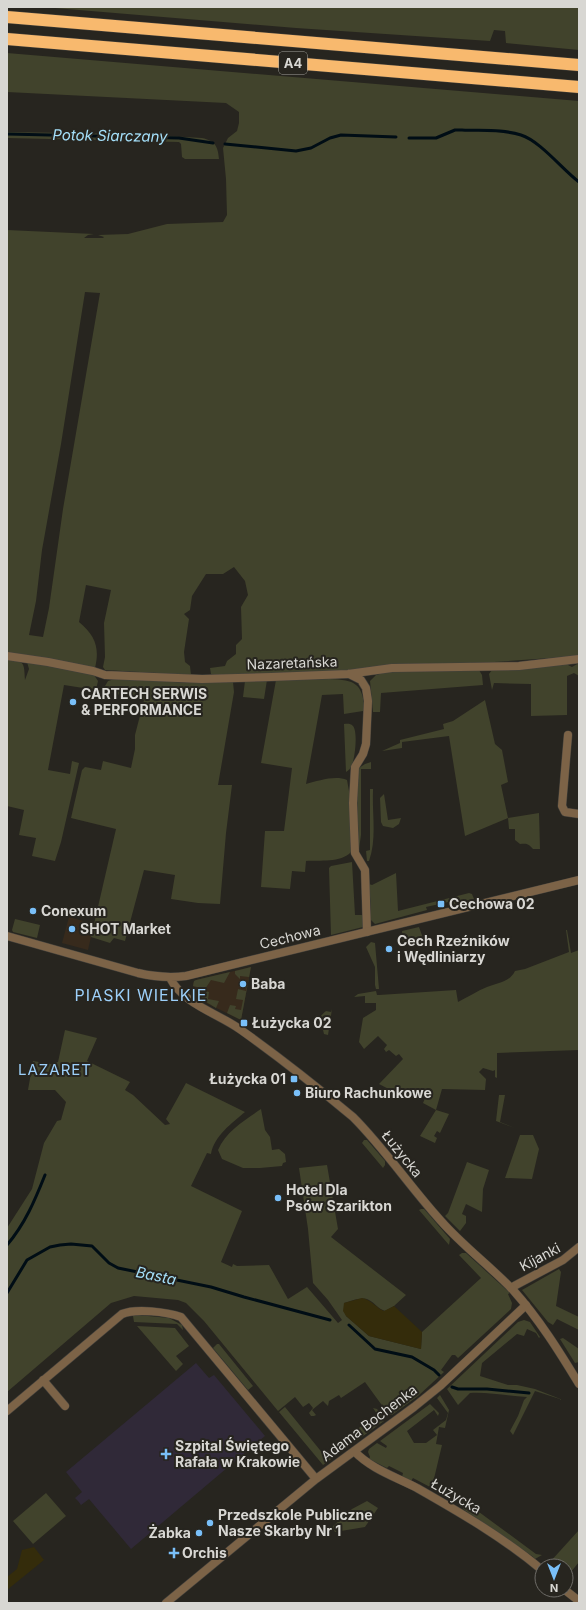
<svg xmlns="http://www.w3.org/2000/svg" width="586" height="1610" viewBox="0 0 586 1610" font-family="Inter,sans-serif">
<rect width="100%" height="100%" fill="#27251f"/>
<!-- commercial -->
<path fill="#372a1c" d="M 69,917 L 94,924 L 88,950 L 62,943 Z
M 251,967 L 241,1020 L 204,1002 L 194,993 L 193,983 L 196,980 Z"/>
<!-- medical -->
<path fill="#302938" d="M 196,1363 L 209,1378 L 214,1375 L 265,1436 L 131,1549 L 89,1499 L 81,1505 L 78,1501 L 75,1498 L 82,1492 L 66,1472 Z"/>
<!-- green -->
<path fill="#41432c" fill-rule="evenodd" d="M 43,7 L 579,7 L 579,50 L 506,43 L 505,31 L 494,30 L 490,41 L 296,28 Z
M 7,53 L 579,101 L 579,656 L 495,662 L 394,666 L 329,673 L 217,676 L 211,674 L 210,668 L 225,666 L 227,661 L 236,654 L 236,645 L 242,639 L 241,607 L 248,595 L 245,581 L 234,567 L 223,574 L 206,574 L 192,596 L 190,610 L 184,614 L 189,619 L 184,652 L 185,662 L 190,666 L 191,675 L 105,670 L 103,667 L 105,657 L 104,623 L 111,590 L 86,585 L 79,622 C 95,635 100,648 95,668 L 7,654 L 7,230 L 94,234 L 88,235 L 84,238 L 103,238 L 104,237 L 98,235 L 128,234 L 167,224 L 223,222 L 227,215 L 226,179 L 223,148 L 228,138 L 237,131 L 239,123 L 239,112 L 226,103 L 7,92 ZM 85,292 L 100,293 L 63,509 L 49,608 L 43,637 L 29,635 L 36,601 L 42,550 L 61,444 Z
M 7,132 L 133,134 L 202,138 C 215,141 218,146 219,159 L 185,159 L 182,157 L 181,144 L 179,142 L 7,138 Z
M 7,658 C 25,662 24,662 25,680 L 29,669 L 27,662 L 94,675 L 98,681 L 96,690 L 64,685 L 48,770 L 70,774 L 72,761 L 79,763 L 61,842 L 55,861 L 32,856 L 36,838 L 19,835 L 24,810 L 7,806 Z
M 579,663 L 579,676 L 574,673 L 567,676 L 567,715 L 531,716 L 531,684 L 494,683 L 492,690 L 489,674 L 492,670 L 566,664 L 572,667 Z
M 479,670 L 482,675 L 483,685 L 381,693 L 380,712 L 373,712 L 370,681 L 376,675 L 390,671 Z
M 118,678 L 188,683 L 233,682 L 234,692 L 218,785 L 232,785 L 226,833 L 220,904 L 198,903 L 171,899 L 175,875 L 144,870 L 125,941 L 114,938 L 110,943 L 91,937 L 116,829 L 71,818 L 82,770 L 85,767 L 101,770 L 103,761 L 131,768 L 135,749 L 135,735 L 144,700 L 102,691 L 108,681 Z
M 330,679 C 355,680 362,683 365,709 L 363,711 L 344,714 L 343,694 L 322,695 L 306,784 C 318,781 335,775 347,780 L 349,791 L 351,852 C 341,863 319,860 306,861 L 305,872 L 292,871 L 290,889 L 261,887 L 265,831 L 284,831 L 292,768 L 261,763 L 276,680 Z
M 267,680 L 264,699 L 243,697 L 245,681 Z
M 485,700 L 495,744 L 502,750 L 508,782 L 501,785 L 508,818 L 539,813 L 540,849 L 533,849 C 529,844 527,843 520,844 L 515,840 L 515,829 L 509,829 L 508,818 L 465,836 L 449,736 L 402,742 L 402,748 L 382,751 L 400,743 L 400,740 L 444,729 L 443,724 L 453,721 Z
M 344,724 C 347,724 350,723 353,726 C 358,732 355,757 352,765 C 351,768 349,770 346,772 Z
M 371,762 L 371,769 L 361,769 L 361,835 L 359,849 L 357,800 L 359,768 L 365,764 Z
M 370,789 L 373,789 L 373,791 C 372,815 377,838 369,861 L 367,861 L 366,851 L 370,850 Z
M 384,794 L 388,820 L 401,818 L 399,824 L 393,828 L 383,826 L 381,822 L 380,798 Z
M 352,862 L 355,915 L 363,915 L 363,927 L 331,935 L 329,868 L 331,866 Z
M 396,873 L 398,911 L 469,893 L 472,894 L 474,899 L 454,904 L 453,901 L 426,907 L 427,910 L 375,924 L 370,919 L 371,909 L 369,884 L 372,885 Z
M 15,919 L 40,925 L 37,938 L 13,932 L 12,930 Z
M 419,927 L 423,938 L 411,939 L 411,941 L 403,942 L 402,931 Z
M 566,930 L 567,930 L 571,953 L 579,950 L 579,1050 L 497,1053 L 497,1078 L 495,1077 L 495,1070 L 493,1071 L 483,1068 L 479,1072 L 486,1079 L 485,1090 L 442,1089 L 436,1110 L 449,1114 L 440,1133 L 437,1131 L 434,1136 L 437,1138 L 435,1143 L 420,1136 L 436,1110 L 423,1103 L 426,1096 L 410,1088 L 404,1097 L 379,1084 L 403,1059 L 399,1054 L 396,1056 L 389,1050 L 386,1052 L 384,1049 L 387,1045 L 378,1036 L 364,1049 L 359,1042 L 363,1018 L 376,1010 L 376,1003 L 365,1003 L 365,996 L 354,997 L 358,994 L 376,991 L 377,995 L 379,995 L 456,990 L 458,1002 C 468,997 477,991 487,987 C 497,983 510,982 515,971 L 525,969 L 569,952 Z
M 371,942 L 375,943 L 379,989 L 376,989 L 375,985 L 375,967 L 366,947 Z
M 251,967 L 241,1020 L 227,1013 L 230,1005 L 236,1006 L 235,1009 L 241,1010 L 243,1000 L 236,999 L 238,989 L 246,991 L 249,977 L 240,976 L 240,979 L 235,974 L 235,971 Z
M 230,972 L 224,983 L 211,980 L 205,989 L 193,986 L 194,981 L 196,980 Z
M 193,988 L 209,992 L 208,999 L 219,1001 L 216,1008 L 195,995 Z
M 332,1009 L 328,1035 L 324,1034 L 323,1030 L 318,1027 C 316,1021 321,1015 326,1011 L 331,1012 Z
M 65,1030 L 97,1038 L 87,1061 L 130,1082 L 125,1090 L 133,1095 L 165,1125 L 170,1124 L 166,1119 L 186,1083 L 245,1112 C 232,1123 214,1136 211,1154 L 207,1153 L 191,1186 L 242,1211 L 221,1262 L 232,1267 L 233,1264 L 237,1266 L 269,1265 L 288,1299 L 307,1287 L 338,1323 L 342,1320 L 328,1300 L 313,1283 L 308,1229 L 299,1168 L 327,1165 L 338,1229 L 331,1237 L 406,1295 L 394,1306 L 385,1311 C 377,1308 375,1303 369,1300 C 362,1296 351,1301 344,1303 L 346,1316 L 369,1336 L 421,1349 L 422,1332 L 481,1278 L 459,1255 L 462,1253 L 466,1253 L 510,1293 L 508,1294 L 512,1303 L 511,1309 L 458,1358 L 455,1355 L 452,1355 L 441,1370 L 444,1372 L 418,1396 L 392,1415 L 389,1415 L 365,1382 L 341,1398 L 339,1395 L 329,1401 L 328,1406 L 323,1401 L 312,1410 L 316,1415 L 314,1416 L 311,1416 L 309,1413 L 313,1408 L 309,1403 L 303,1407 L 295,1397 L 278,1411 L 204,1321 L 186,1303 L 178,1300 L 134,1296 L 111,1303 L 7,1392 L 7,1228 L 32,1189 L 44,1143 L 57,1121 L 61,1120 L 66,1102 L 55,1090 L 28,1090 L 33,1061 L 51,1064 L 58,1062 Z
M 499,1095 L 505,1095 L 500,1122 L 515,1128 L 496,1121 Z
M 261,1109 L 265,1130 L 270,1137 L 272,1150 L 279,1149 L 285,1154 L 286,1162 L 283,1163 L 282,1166 L 260,1168 L 243,1168 L 222,1159 L 218,1150 C 226,1131 245,1120 261,1109 Z
M 520,1135 L 533,1135 L 539,1149 L 532,1179 L 505,1178 Z
M 364,1140 L 367,1140 L 385,1161 L 385,1165 L 383,1168 L 362,1143 Z
M 467,1162 L 489,1170 L 483,1189 L 482,1212 L 466,1204 L 462,1214 L 466,1216 L 466,1223 L 460,1231 L 445,1216 L 448,1213 Z
M 421,1209 L 424,1209 L 450,1239 L 449,1245 L 419,1210 Z
M 559,1269 L 561,1272 L 556,1306 L 579,1317 L 579,1330 L 557,1319 L 553,1325 L 548,1322 L 522,1290 Z
M 138,1315 L 169,1318 L 182,1325 L 183,1330 L 177,1324 L 134,1322 L 133,1316 Z
M 524,1320 L 530,1322 L 540,1337 L 539,1338 L 536,1333 L 527,1329 L 524,1336 L 517,1334 L 482,1363 L 480,1376 L 508,1385 L 517,1385 L 535,1389 L 563,1400 L 535,1391 L 513,1435 L 510,1431 L 518,1416 L 524,1400 L 527,1397 C 508,1396 489,1392 470,1393 L 458,1405 L 447,1389 L 518,1322 Z
M 137,1326 L 175,1328 L 189,1346 L 176,1356 L 183,1364 L 176,1371 Z
M 563,1338 L 579,1349 L 579,1362 L 575,1363 L 560,1339 Z
M 217,1344 L 219,1344 L 253,1386 L 248,1390 L 213,1348 Z
M 440,1395 L 449,1410 L 445,1428 L 439,1427 L 436,1444 L 442,1445 L 432,1487 L 479,1512 L 536,1554 L 542,1555 L 535,1559 L 532,1556 L 463,1509 L 464,1505 L 413,1478 L 411,1481 L 402,1477 L 403,1473 L 389,1466 L 387,1468 L 369,1459 L 370,1457 L 368,1452 L 369,1449 L 377,1443 L 386,1448 L 387,1446 L 380,1441 L 430,1404 L 439,1413 L 438,1416 L 434,1410 L 407,1431 L 414,1443 L 426,1443 L 437,1435 L 433,1430 L 446,1420 L 448,1413 L 437,1398 Z
M 285,1407 L 324,1455 L 377,1414 L 373,1408 L 377,1409 L 384,1418 L 384,1421 L 323,1465 L 279,1412 Z
M 46,1493 L 66,1516 L 33,1544 L 13,1521 Z
M 367,1501 L 378,1508 L 365,1527 L 335,1532 L 332,1527 L 352,1509 Z
M 579,1530 L 579,1562 L 566,1578 L 566,1566 L 553,1566 L 550,1562 Z"/>
<!-- sand -->
<path fill="#342c0b" d="M 362,1298 C 372,1300 376,1308 384,1311 L 394,1306 L 422,1332 L 421,1349 L 369,1336 L 346,1316 L 343,1311 L 344,1303 Z
M 34,1547 L 44,1560 L 7,1590 L 7,1577 L 17,1569 L 22,1550 Z"/>
<g fill="none" stroke-linecap="round" stroke-linejoin="round">
<!-- stream -->
<path stroke="#000d15" stroke-width="3" d="M 7,134 L 179,138 L 213,143
M 409,138 L 436,138 L 455,130 L 462,130 C 481,131 503,129 521,135 C 540,141 562,169 579,182
M 225,144 L 296,151 L 311,148 L 330,138 L 341,135 L 396,137
M 7,1245 C 25,1224 35,1200 45,1175
M 7,1293 L 27,1260 L 50,1247 L 60,1245 L 71,1244 L 92,1246 L 109,1263 L 118,1268 L 211,1287 L 244,1297 L 330,1320
M 349,1325 L 375,1349 L 412,1357 L 434,1370 L 439,1375
M 452,1387 L 458,1389 L 487,1389 L 529,1393"/>
<defs>
<path id="minor" d="M 7,656 L 48,662 L 93,671 L 105,675 L 202,679 L 271,677 L 348,674 L 392,668 L 519,666 L 579,659
M 349,674 L 361,680 L 366,688 L 368,701 L 366,744 L 363,754 L 355,767 L 353,803 L 355,853 L 365,870 L 367,932
M 568,735 L 562,806 L 565,812 L 579,814
M 511,1288 L 516,1285 L 563,1260 L 579,1247
M 43,1380 L 65,1406
M 7,1411 L 122,1314 C 136,1308 167,1312 181,1317 L 316,1479
M 354,1451 C 371,1469 396,1477 417,1488 C 461,1513 504,1538 542,1570
M 565,1590 L 579,1601
M 166,1603 L 316,1479 L 414,1407 L 440,1386 L 526,1305"/>
<path id="tertiary" d="M 7,936 L 138,973 C 155,977 169,978 186,976 L 579,880
M 170,978 C 184,1005 218,1013 241,1030 C 279,1057 317,1087 353,1117 C 385,1149 410,1187 441,1221 C 463,1246 490,1266 513,1290 C 539,1319 559,1351 579,1384"/>
<path id="motorway" d="M 7,17 L 579,65
M 7,39 L 579,87"/>
</defs>
<!-- minor casing -->
<use href="#minor" stroke="#43413c" stroke-width="9"/>
<!-- tertiary casing -->
<use href="#tertiary" stroke="#43413c" stroke-width="9"/>
<!-- motorway casing -->
<use href="#motorway" stroke="#43413c" stroke-width="13"/>
<!-- minor -->
<use href="#minor" stroke="#7c6347" stroke-width="8"/>
<!-- tertiary -->
<use href="#tertiary" stroke="#7c6347" stroke-width="8"/>
<!-- motorway -->
<use href="#motorway" stroke="#f8b96e" stroke-width="12"/>
</g>
<!-- markers -->
<g fill="#79bff8" stroke="#27251f" stroke-width="1.5">
<circle cx="73" cy="702" r="4"/>
<rect x="437" y="900" width="8" height="8" rx="2"/>
<circle cx="33" cy="911" r="4"/>
<circle cx="72" cy="929" r="4"/>
<circle cx="389" cy="949" r="4"/>
<circle cx="243" cy="984" r="4"/>
<rect x="240" y="1019" width="8" height="8" rx="2"/>
<rect x="290" y="1075" width="8" height="8" rx="2"/>
<circle cx="297" cy="1093" r="4"/>
<circle cx="278" cy="1198" r="4"/>
<path d="M164 1448h4v4h4v4h-4v4h-4v-4h-4v-4h4z"/>
<circle cx="210" cy="1523" r="4"/>
<circle cx="199" cy="1533" r="4"/>
<path d="M172 1547h4v4h4v4h-4v4h-4v-4h-4v-4h4z"/>
</g>
<g text-anchor="middle" stroke-width="4" stroke-linejoin="round" paint-order="stroke">
<!-- shield labels -->
<rect fill="#27251f" stroke="#a3a29d" stroke-width="1" x="279" y="52" width="28" height="22" rx="3"/>
<g font-size="13" font-weight="bold" fill="#d8d7d3">
<text x="293" y="68">A4</text>
</g>
<!-- street labels -->
<g font-size="14" fill="#d8d7d3" stroke="#27251f">
<text transform="translate(292 663) rotate(-2)" y="5">Nazaretańska</text>
<text transform="translate(290 937) rotate(-14)" y="5">Cechowa</text>
<text transform="translate(402 1154) rotate(51)" y="5">Łużycka</text>
<text transform="translate(540 1257) rotate(-28)" y="5">Kijanki</text>
<text transform="translate(369 1423) rotate(-37)" y="5">Adama Bochenka</text>
<text transform="translate(456 1496) rotate(30)" y="5">Łużycka</text>
</g>
<!-- poi labels -->
<g font-size="14" font-weight="bold" fill="#d8d7d3" stroke="#27251f" text-anchor="start">
<text x="81" y="699">CARTECH SERWIS<tspan x="81" dy="16">&amp; PERFORMANCE</tspan></text>
<text x="449" y="909">Cechowa 02</text>
<text x="41" y="916">Conexum</text>
<text x="80" y="934">SHOT Market</text>
<text x="397" y="946">Cech Rzeźników<tspan x="397" dy="16">i Wędliniarzy</tspan></text>
<text x="251" y="989">Baba</text>
<text x="252" y="1028">Łużycka 02</text>
<text x="286" y="1084" text-anchor="end">Łużycka 01</text>
<text x="305" y="1098">Biuro Rachunkowe</text>
<text x="286" y="1195">Hotel Dla<tspan x="286" dy="16">Psów Szarikton</tspan></text>
<text x="175" y="1451">Szpital Świętego<tspan x="175" dy="16">Rafała w Krakowie</tspan></text>
<text x="218" y="1520">Przedszkole Publiczne<tspan x="218" dy="16">Nasze Skarby Nr 1</tspan></text>
<text x="191" y="1538" text-anchor="end">Żabka</text>
<text x="182" y="1558">Orchis</text>
</g>
<!-- water labels -->
<g font-size="15" font-style="italic" fill="#a4dff9" stroke="#27251f">
<text transform="translate(110 136) rotate(1)" y="5">Potok Siarczany</text>
<text transform="translate(156 1276) rotate(12)" y="5">Basta</text>
</g>
<!-- neighbourhood labels -->
<g font-size="15" letter-spacing="1" fill="#9dd0fa" stroke="#27251f">
<text x="55" y="1075">LAZARET</text>
</g>
<!-- quarter labels -->
<g font-size="16" letter-spacing="1" fill="#9dd0fa" stroke="#27251f">
<text x="141" y="1001">PIASKI WIELKIE</text>
</g>
</g>
<!-- border -->
<rect width="586" height="1610" fill="none" stroke="#d8d7d3" stroke-width="16"/>
<!-- north arrow -->
<g transform="translate(554 1578) rotate(180)"><circle r="19" fill="#27251f" stroke="#6e6c67"/>
<path d="M0-3L7 15L0 10L-7 15Z" fill="#79bff8"/>
<text y="-6" font-size="11" font-weight="bold" text-anchor="middle" fill="#d8d7d3">N</text>
</g>
</svg>
